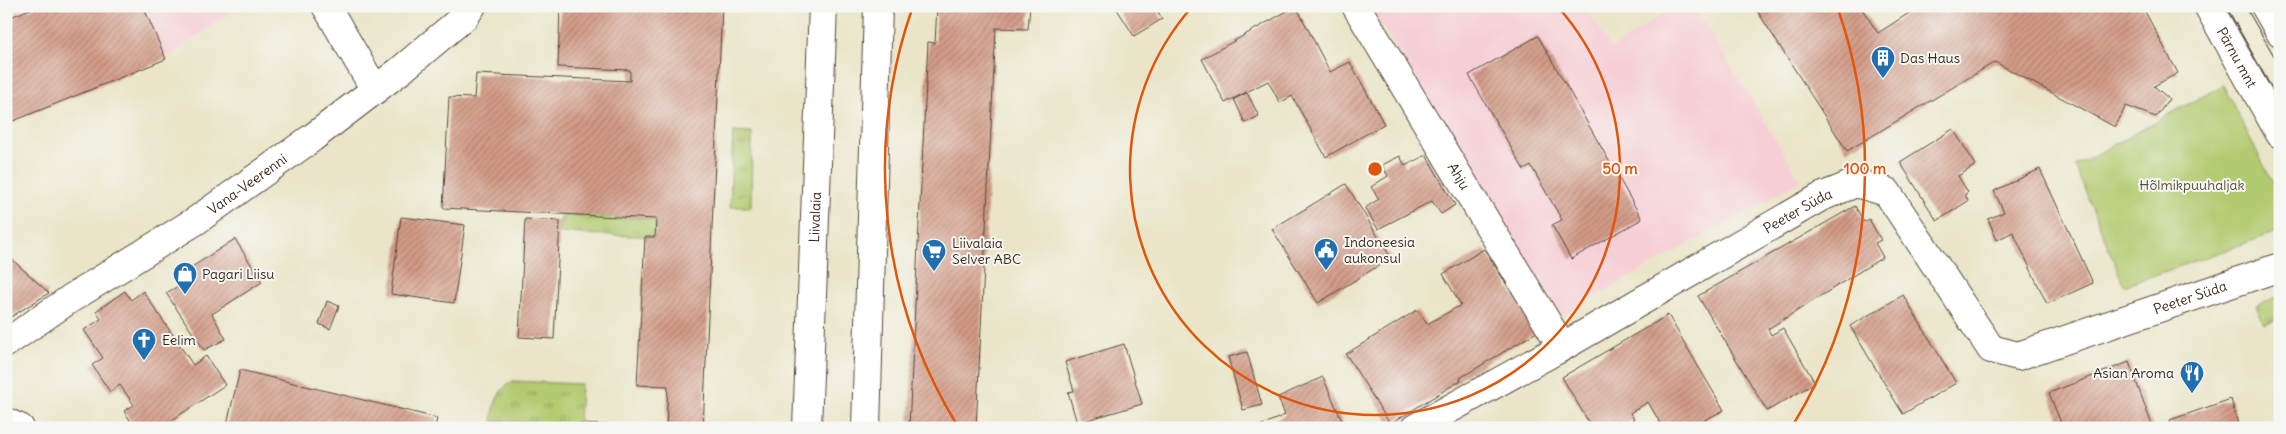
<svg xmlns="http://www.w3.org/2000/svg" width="2286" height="434" viewBox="0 0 2286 434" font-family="Delius,sans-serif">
<defs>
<pattern id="grass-tufts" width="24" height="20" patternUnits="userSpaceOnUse" patternTransform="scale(1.25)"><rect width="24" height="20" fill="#b2ca70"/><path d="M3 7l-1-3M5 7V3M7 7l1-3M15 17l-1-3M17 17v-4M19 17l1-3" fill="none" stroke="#92a45b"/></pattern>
<pattern id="building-hatch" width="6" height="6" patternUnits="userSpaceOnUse" patternTransform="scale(1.25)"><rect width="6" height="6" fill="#d39b87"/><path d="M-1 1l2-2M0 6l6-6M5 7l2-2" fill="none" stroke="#ac7f6e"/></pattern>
</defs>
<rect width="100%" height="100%" fill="#f6f6f2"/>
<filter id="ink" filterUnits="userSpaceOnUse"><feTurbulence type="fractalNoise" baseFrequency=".02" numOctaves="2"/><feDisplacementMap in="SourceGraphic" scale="10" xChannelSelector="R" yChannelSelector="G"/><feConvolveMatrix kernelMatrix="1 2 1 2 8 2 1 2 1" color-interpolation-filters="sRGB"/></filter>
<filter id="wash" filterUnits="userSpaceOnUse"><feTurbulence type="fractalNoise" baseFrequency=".0096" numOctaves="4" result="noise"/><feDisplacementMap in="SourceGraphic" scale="20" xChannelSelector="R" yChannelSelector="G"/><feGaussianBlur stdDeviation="1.12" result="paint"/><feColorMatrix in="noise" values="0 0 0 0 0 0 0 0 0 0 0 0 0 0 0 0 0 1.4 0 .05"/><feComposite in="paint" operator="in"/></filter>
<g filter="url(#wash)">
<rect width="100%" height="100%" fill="#eae5c8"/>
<!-- built -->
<path fill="#f6cfd6" d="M 6,6 L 238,6 L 166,59 L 6,124 Z
M 1370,6 L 1586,6 L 1611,49 L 1674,6 L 1694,6 L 1801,181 L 1562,315 Z"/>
<!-- grass -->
<path fill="url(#grass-tufts)" stroke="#767a47" d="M 733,132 L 752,133 L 751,207 L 730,207 Z
M 561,215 L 656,219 L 655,237 L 560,233 Z
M 2280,295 L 2280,318 L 2264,324 L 2256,306 Z
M 513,381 L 581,384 L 579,424 L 492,421 C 494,404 497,390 513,381 Z"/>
<!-- park -->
<path fill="#b2ca70" stroke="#767a47" d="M 2223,85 L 2280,197 L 2280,228 L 2274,233 L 2124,286 L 2075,166 Z"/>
<g id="blocks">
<!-- building -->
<path fill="url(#building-hatch)" d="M 37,6 L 143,6 L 166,59 L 6,124 L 6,19 Z
M 560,6 L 722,6 L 703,428 L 666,428 L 668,386 L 637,385 L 645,237 L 655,237 L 656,219 L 443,208 L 449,97 L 474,98 L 476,74 L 630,81 L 630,70 L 558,67 Z
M 937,6 L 1030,6 L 1028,29 L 996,28 L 976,428 L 909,428 L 928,42 L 935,43 Z
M 1115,6 L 1155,6 L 1162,19 L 1134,36 Z
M 1296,6 L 1330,72 L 1350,62 L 1384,124 L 1326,157 L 1292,96 L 1280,103 L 1268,81 L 1225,103 L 1202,59 Z
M 1754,6 L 1860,6 L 1878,33 L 1920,6 L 2142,6 L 2178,73 L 2154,86 L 2169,99 L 2156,117 L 2126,106 L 2115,127 L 1995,62 L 1847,151 Z
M 1538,36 L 1642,219 L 1571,259 L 1552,225 L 1562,220 L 1531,166 L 1524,170 L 1469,75 Z
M 1247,93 L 1259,116 L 1245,123 L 1234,99 Z
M 1953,129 L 1976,165 L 1958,176 L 1968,192 L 1965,194 L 1968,201 L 1937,221 L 1900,162 Z
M 1426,155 L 1455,205 L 1441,214 L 1432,201 L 1378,229 L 1365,208 L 1379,199 L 1371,187 L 1388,176 L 1382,165 L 1400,156 L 1405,166 Z
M 2040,169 L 2093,283 L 2047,304 L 2013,232 L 1997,240 L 1988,219 L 2004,212 L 1994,191 Z
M 1346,184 L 1391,258 L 1318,303 L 1272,229 Z
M 1855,206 L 1864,222 L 1869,219 L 1881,240 L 1875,243 L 1883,257 L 1768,329 L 1771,335 L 1783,328 L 1815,383 L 1767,411 L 1698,296 Z
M 401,217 L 465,225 L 454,303 L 391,294 Z
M 525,219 L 560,221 L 554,339 L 519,337 Z
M 235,239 L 262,282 L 212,314 L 226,339 L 204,350 L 166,293 L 184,283 L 178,276 Z
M 1484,249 L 1537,332 L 1460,378 L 1461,380 L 1390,424 L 1346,354 L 1417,310 L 1427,324 L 1461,305 L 1443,274 Z
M 6,254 L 49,293 L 6,320 Z
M 125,291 L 131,300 L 143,291 L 193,365 L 206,356 L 225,385 L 160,428 L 135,428 L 124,411 L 134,405 L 120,385 L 110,392 L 92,365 L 103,358 L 84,330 L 101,319 L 96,311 Z
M 1903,295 L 1956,383 L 1903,414 L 1850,326 Z
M 327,301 L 339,306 L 330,329 L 319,324 Z
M 1668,315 L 1724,410 L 1705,420 L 1710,428 L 1663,428 L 1648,402 L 1630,413 L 1634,419 L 1620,428 L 1613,428 L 1610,422 L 1600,428 L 1592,428 L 1562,377 Z
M 1124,344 L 1142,404 L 1077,423 L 1068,392 L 1074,391 L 1065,362 Z
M 1247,352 L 1262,405 L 1243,410 L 1228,357 Z
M 2129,362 L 2153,428 L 2063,428 L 2049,393 Z
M 240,370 L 437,418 L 435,428 L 226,428 Z
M 1323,377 L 1345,428 L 1255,428 L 1285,415 L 1278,397 Z
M 2231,399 L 2239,428 L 2172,428 L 2170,420 Z
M 492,421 L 635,426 L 635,428 L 492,428 Z"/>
</g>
</g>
<g filter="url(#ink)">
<use href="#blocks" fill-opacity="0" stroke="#554638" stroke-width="1"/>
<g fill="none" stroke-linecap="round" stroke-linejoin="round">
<defs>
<g id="minor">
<path d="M 326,6 L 374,88"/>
<path id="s1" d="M 1356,6 L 1562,347"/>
<path id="s2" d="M 6,343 L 70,299 L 197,220 L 312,138 L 401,70 L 464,17 L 472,6"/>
<path d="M 6,422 L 20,428"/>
<path id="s3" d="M 1415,428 L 1562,347 L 1821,197 L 1856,183 L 1887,192 L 1991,349 L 2018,356 L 2280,267"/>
</g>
<g id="major">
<path id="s4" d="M 2208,6 L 2280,134"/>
<path d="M 2265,6 L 2280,32"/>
<path id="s5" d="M 807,428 L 823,6"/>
<path d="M 866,428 L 878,6"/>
</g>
</defs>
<!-- minor casing -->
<use href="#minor" stroke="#554638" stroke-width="30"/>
<!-- major casing -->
<use href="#major" stroke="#554638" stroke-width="30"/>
<!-- minor -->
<use href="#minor" stroke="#fff" stroke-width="28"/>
<!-- major -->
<use href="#major" stroke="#fff" stroke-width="28"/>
<!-- tram -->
<path stroke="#3b2a1e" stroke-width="1" d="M 2226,6 L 2280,103
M 2245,6 L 2280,66"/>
</g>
</g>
<!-- distance rings -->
<g fill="none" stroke="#df570d" stroke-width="2.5">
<path d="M1558 7A245 245 0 1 1 1192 7"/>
<path d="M957 425A490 490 0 0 1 912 9M1838 9A490 490 0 0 1 1793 425"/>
</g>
<!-- icons -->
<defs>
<symbol id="building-pin" viewBox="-11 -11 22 30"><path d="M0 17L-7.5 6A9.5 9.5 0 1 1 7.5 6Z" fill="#1f6fb2" stroke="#f6f6f2"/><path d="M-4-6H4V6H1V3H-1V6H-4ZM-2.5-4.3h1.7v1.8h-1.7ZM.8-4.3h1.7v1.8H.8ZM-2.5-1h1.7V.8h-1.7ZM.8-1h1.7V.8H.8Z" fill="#fff"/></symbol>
<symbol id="civic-pin" viewBox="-11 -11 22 30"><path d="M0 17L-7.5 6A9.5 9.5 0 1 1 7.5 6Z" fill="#1f6fb2" stroke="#f6f6f2"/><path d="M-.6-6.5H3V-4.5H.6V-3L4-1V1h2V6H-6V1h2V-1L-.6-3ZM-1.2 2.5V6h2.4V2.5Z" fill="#fff"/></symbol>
<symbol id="supermarket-pin" viewBox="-11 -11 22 30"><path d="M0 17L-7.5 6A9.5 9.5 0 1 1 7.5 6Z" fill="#1f6fb2" stroke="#f6f6f2"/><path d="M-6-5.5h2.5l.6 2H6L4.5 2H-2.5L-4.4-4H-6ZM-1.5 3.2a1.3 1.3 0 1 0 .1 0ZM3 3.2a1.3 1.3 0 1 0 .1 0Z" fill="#fff"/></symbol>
<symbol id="shop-pin" viewBox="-11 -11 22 30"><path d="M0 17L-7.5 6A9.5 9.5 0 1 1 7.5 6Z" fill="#1f6fb2" stroke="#f6f6f2"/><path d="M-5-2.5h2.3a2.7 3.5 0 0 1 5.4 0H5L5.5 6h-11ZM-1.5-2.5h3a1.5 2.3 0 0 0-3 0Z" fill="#fff"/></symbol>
<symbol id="church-pin" viewBox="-11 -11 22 30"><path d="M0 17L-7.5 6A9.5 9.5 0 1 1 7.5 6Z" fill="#1f6fb2" stroke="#f6f6f2"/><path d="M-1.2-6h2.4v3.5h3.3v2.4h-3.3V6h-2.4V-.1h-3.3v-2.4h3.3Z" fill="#fff"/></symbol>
<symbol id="restaurant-pin" viewBox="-11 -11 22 30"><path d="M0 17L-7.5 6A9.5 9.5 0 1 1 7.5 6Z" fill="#1f6fb2" stroke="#f6f6f2"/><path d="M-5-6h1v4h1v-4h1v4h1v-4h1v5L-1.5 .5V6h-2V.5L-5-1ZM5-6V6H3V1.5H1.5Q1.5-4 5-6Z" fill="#fff"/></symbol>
</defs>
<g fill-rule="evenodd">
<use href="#building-pin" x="1869" y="44" width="28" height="38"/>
<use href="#civic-pin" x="1312" y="236" width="28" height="38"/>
<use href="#supermarket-pin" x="920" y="237" width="28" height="38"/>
<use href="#shop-pin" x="171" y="260" width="28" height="38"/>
<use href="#church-pin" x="130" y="326" width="28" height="38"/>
<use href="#restaurant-pin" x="2178" y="359" width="28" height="38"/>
</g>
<g text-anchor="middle" stroke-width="4" stroke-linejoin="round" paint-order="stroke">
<!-- street labels -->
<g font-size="14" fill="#3b2a1e" stroke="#f6f6f2">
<text dy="5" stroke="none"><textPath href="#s4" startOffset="59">Pärnu mnt</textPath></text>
<text dy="5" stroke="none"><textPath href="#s1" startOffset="199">Ahju</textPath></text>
<text dy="5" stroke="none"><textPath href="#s2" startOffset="289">Vana-Veerenni</textPath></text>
<text dy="5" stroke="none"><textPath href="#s3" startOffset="440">Peeter Süda</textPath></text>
<text dy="5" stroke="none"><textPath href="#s5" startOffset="211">Liivalaia</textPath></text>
<text dy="5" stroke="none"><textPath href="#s3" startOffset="935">Peeter Süda</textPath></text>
</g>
<!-- poi labels -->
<g font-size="14" fill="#3b2a1e" stroke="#f6f6f2" text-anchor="start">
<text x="1900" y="63">Das Haus</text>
<text x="1344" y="247">Indoneesia<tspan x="1344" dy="16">aukonsul</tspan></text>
<text x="952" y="248">Liivalaia<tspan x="952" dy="16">Selver ABC</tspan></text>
<text x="202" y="279">Pagari Liisu</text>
<text x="162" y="345">Eelim</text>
<text x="2174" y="378" text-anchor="end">Asian Aroma</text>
</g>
<!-- park labels -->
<g font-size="14" fill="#595232" stroke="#f6f6f2">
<text x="2192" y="190">Hõlmikpuuhaljak</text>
</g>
</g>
<circle cx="1375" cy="169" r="8" fill="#df570d" stroke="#f6f6f2" stroke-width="2.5"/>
<g font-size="15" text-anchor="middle" font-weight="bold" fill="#df570d" stroke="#f6f6f2" stroke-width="4" stroke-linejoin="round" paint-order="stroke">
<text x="1620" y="174">50 m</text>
<text x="1865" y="174">100 m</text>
</g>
<!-- margin -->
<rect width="2286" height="434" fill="none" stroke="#f6f6f2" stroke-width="25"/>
</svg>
